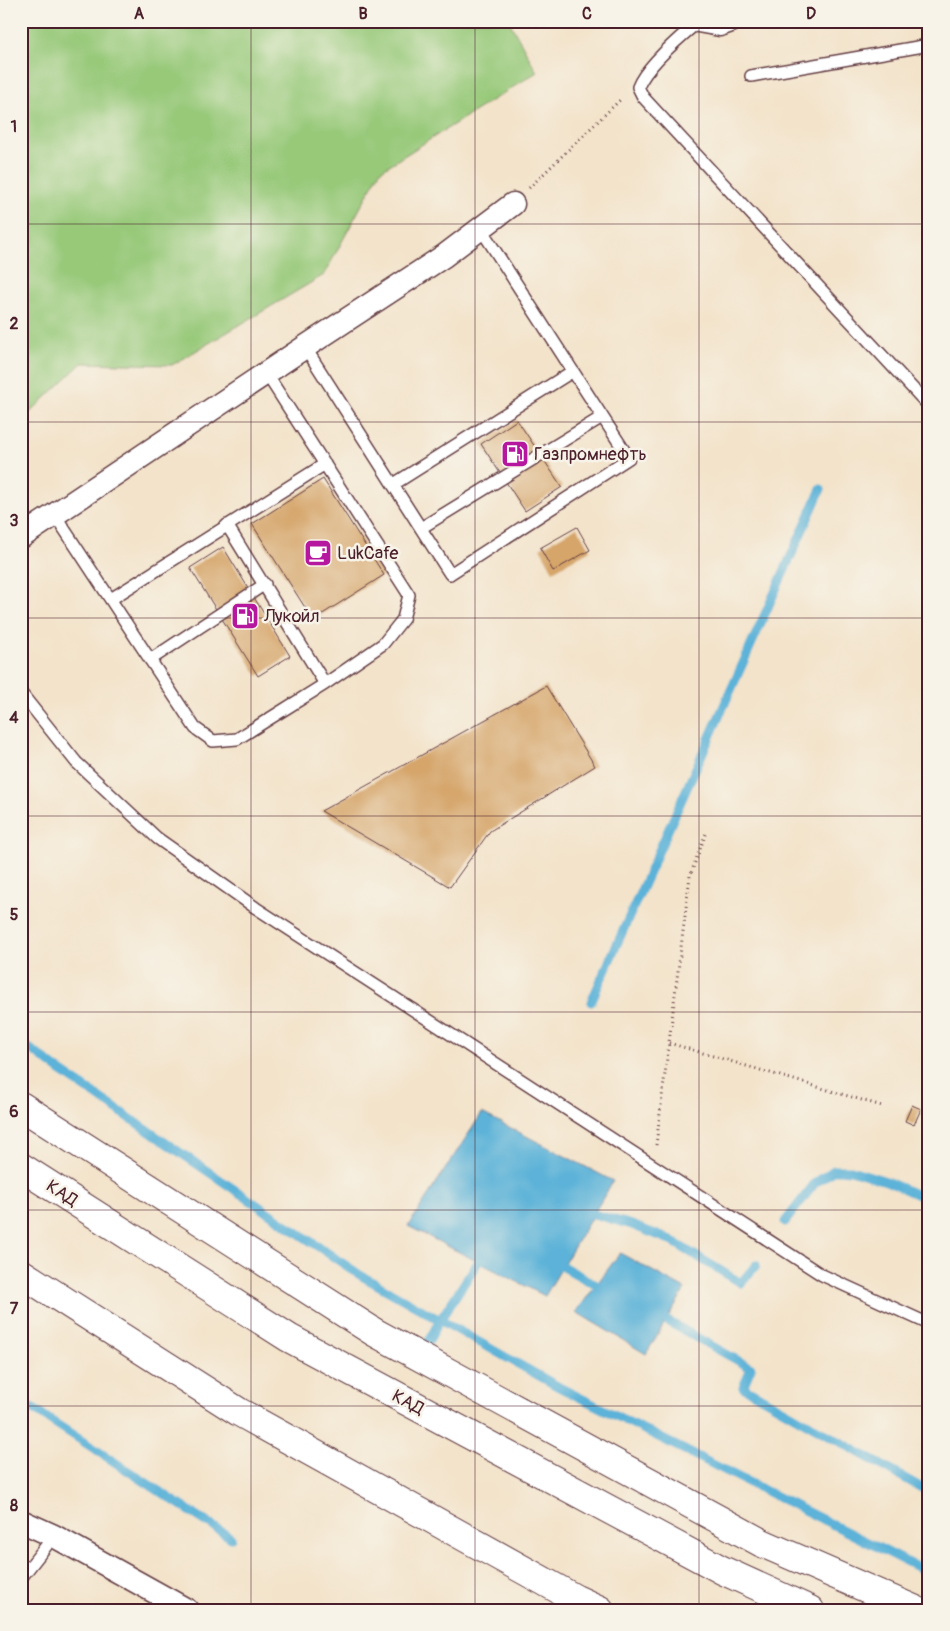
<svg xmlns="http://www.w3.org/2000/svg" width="950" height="1631" viewBox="0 0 950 1631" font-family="Pangolin,sans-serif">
<rect width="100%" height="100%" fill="#f7f3e8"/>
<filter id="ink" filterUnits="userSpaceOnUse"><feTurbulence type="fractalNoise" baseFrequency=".02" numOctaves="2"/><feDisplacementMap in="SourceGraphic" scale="10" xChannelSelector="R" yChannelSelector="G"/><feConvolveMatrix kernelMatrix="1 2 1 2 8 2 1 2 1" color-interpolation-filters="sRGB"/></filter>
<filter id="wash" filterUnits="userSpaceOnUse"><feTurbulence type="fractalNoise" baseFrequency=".0096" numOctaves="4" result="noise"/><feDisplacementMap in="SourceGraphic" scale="20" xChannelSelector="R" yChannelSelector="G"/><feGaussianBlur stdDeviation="1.12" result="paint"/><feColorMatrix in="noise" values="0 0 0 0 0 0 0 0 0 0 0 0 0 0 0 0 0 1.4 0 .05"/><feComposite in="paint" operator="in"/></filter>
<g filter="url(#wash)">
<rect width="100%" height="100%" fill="#f3e3ca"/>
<!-- green -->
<path fill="#97c979" stroke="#707452" d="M 21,21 L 509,21 L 537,72 L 380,171 L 324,275 L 172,365 L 82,363 L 21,421 Z"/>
<!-- water -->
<path fill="#5bb2d8" stroke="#526882" d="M 482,1113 L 613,1181 L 545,1296 L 408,1226 Z
M 620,1253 L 685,1289 L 646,1354 L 576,1312 Z"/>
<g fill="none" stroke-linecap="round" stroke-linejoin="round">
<!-- stream -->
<path stroke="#5bb2d8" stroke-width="9" d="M 591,1002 L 821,489
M 21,1042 L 59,1070 L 360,1275 L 559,1387 L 929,1573
M 583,1211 L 632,1225 L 670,1240 L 741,1283 L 756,1265
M 785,1222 L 815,1183 L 834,1170 L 851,1170 L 886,1181 L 929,1200
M 553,1261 L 605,1290
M 657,1315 L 751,1368 L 743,1387 L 929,1492
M 428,1342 L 440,1320 L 484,1253
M 21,1401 L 231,1538"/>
</g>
<g id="blocks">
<!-- building -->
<path fill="#d5a56a" d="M 517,420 L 562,487 L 525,511 L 481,444 Z
M 323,479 L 384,575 L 313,620 L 252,524 Z
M 577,527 L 590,550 L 553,571 L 540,548 Z
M 223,547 L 290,656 L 258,676 L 190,568 Z
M 546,686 L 595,766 L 490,831 L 450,887 L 321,811 Z
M 912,1105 L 921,1109 L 914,1125 L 905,1121 Z"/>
</g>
</g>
<g filter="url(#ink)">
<use href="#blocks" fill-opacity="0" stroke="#633c43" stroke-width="1"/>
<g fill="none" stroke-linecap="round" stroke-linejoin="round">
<defs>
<path id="service" d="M 698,22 C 680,37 646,66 638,87 L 643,97 L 929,406
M 751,76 L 929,45
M 305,347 L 450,574 L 629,458 L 481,229
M 394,484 L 573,371
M 55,515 L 195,728 L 213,741 L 237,739 L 325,684 L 383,644 L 403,619 L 409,595 L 266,373
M 227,525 L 325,684
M 421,528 L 602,417
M 111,599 L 325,464
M 150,660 L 265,584
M 21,693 L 76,762 L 157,838 L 256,908 L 822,1275 L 929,1324
M 21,1578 L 54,1536"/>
<path id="minor" d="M 698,21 L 720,25 L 731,21
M 21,537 L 305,347 L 444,256 L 513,204
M 21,1521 L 54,1536 L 187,1610"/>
<path id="primary" d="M 21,1106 L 374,1332 L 762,1543 L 916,1610"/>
<path id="motorway" d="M 21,1167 L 289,1338 L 722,1570 L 810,1610
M 21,1273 L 239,1412 L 576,1599 L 600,1610"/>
</defs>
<!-- service casing -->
<use href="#service" stroke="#633c43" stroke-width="14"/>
<!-- minor casing -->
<use href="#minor" stroke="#633c43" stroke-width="25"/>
<!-- primary casing -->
<use href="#primary" stroke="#633c43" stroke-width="30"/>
<!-- motorway casing -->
<use href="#motorway" stroke="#633c43" stroke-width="30"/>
<!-- path -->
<path stroke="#633c43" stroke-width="3" stroke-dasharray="1 4" stroke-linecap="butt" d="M 529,188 L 622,98
M 669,1043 L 882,1106
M 656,1145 L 690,876 L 706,833"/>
<!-- service -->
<use href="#service" stroke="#fff" stroke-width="11"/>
<!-- minor -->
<use href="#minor" stroke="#fff" stroke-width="22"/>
<!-- primary -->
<use href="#primary" stroke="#fff" stroke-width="28"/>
<!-- motorway -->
<use href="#motorway" stroke="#fff" stroke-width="28"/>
</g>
</g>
<!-- grid -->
<path fill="none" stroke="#4a1f2b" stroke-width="1" stroke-opacity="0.55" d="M 251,21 L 251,1610M 475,21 L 475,1610M 699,21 L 699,1610M 21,224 L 929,224M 21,422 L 929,422M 21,618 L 929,618M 21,816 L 929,816M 21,1012 L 929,1012M 21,1210 L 929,1210M 21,1406 L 929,1406"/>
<!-- icons -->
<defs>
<symbol id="fuel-square" viewBox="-11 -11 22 22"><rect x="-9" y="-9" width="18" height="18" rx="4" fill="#b5179e" stroke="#f7f3e8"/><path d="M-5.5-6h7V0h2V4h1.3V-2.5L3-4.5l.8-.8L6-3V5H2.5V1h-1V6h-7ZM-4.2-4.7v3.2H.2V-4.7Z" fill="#fff"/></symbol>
<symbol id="cafe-square" viewBox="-11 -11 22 22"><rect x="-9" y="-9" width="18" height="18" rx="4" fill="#b5179e" stroke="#f7f3e8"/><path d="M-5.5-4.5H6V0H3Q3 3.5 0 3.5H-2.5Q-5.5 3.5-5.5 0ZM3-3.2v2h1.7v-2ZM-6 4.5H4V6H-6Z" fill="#fff"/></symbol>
</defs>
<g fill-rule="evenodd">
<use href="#fuel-square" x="499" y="438" width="32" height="32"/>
<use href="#cafe-square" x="302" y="537" width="32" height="32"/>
<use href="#fuel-square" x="229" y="600" width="32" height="32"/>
</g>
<g text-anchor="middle" stroke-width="5" stroke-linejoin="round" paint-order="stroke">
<!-- poi labels -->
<g font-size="18" fill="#4a1f2b" stroke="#f7f3e8" text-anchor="start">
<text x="534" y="460">Газпромнефть</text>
<text x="337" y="559">LukCafe</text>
<text x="264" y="622">Лукойл</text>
</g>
<!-- street labels -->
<g font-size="18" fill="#4a1f2b" stroke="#f7f3e8">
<text transform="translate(62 1193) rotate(33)" y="6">КАД</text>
<text transform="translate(408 1402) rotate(28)" y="6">КАД</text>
</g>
</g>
<!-- margin -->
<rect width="950" height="1631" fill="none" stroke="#f7f3e8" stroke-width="55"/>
<rect x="28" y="28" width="894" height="1576" fill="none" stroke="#4a1f2b" stroke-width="2"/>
<g font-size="16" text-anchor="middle" font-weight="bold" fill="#4a1f2b">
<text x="139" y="19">A</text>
<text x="363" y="19">B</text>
<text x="587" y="19">C</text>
<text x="811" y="19">D</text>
<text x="14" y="132">1</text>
<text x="14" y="329">2</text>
<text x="14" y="526">3</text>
<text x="14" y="723">4</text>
<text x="14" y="920">5</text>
<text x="14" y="1117">6</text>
<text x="14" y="1314">7</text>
<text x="14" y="1511">8</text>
</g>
</svg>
